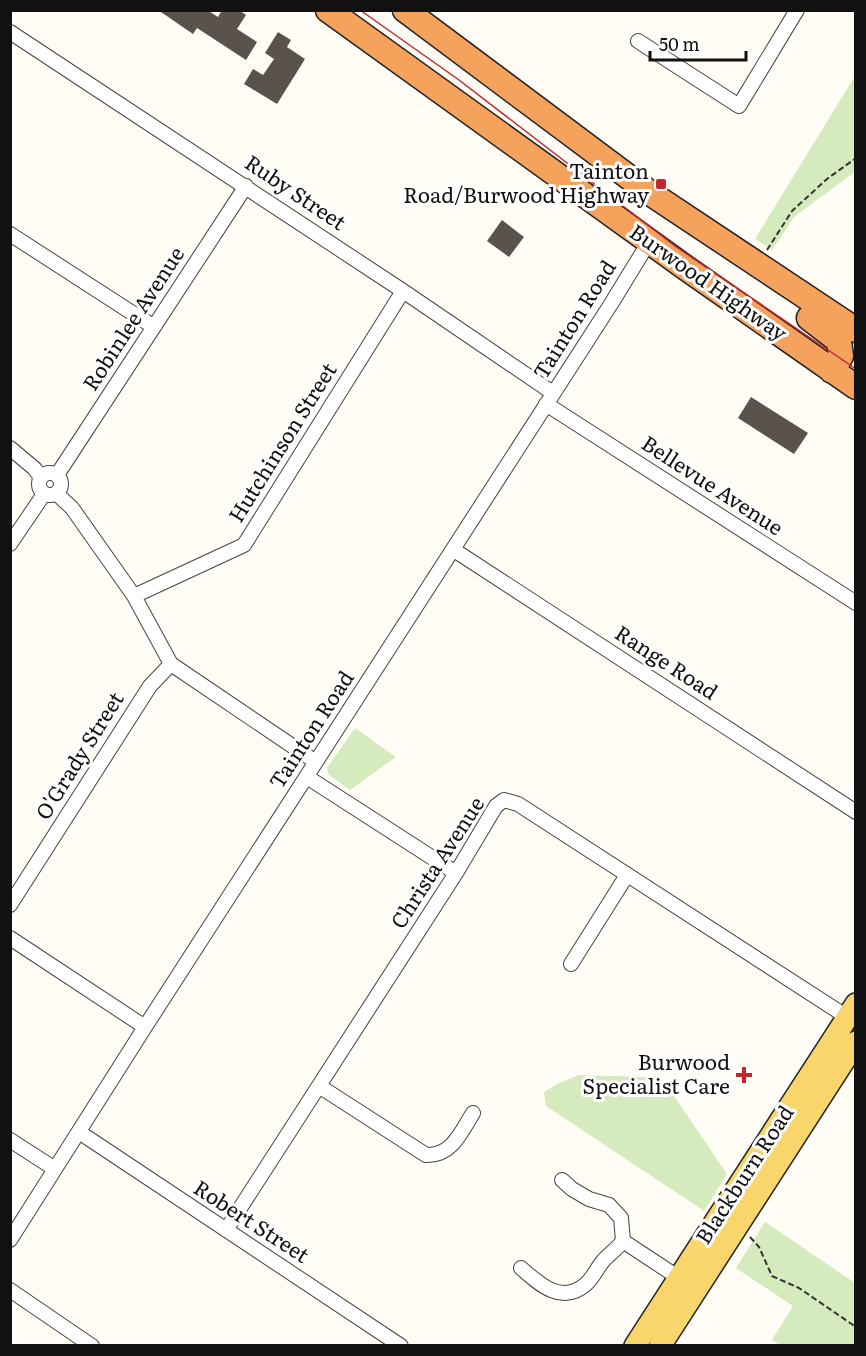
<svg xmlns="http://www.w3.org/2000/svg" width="866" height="1356" viewBox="0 0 866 1356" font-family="Literata,serif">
<rect width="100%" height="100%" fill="#fffdf5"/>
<!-- green -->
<path fill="#d5ebbd" d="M 855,76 L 855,172 L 795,216 L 772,250 L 755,239 Z
M 355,728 L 396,757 L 350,790 L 328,774 L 327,768 Z
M 579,1075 L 646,1077 L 672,1093 L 727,1174 L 704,1211 L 546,1106 L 544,1092 L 559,1083 Z
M 765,1222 L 855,1283 L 855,1345 L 780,1345 L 772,1340 L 793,1306 L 736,1268 Z"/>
<!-- building -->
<path fill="#5a524d" d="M 158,10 L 207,10 L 218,17 L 222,10 L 239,10 L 246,15 L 237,29 L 257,42 L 246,60 L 197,28 L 193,34 Z
M 278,32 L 291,40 L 287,47 L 305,59 L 277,104 L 244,84 L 253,69 L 263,75 L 274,59 L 265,53 Z
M 502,220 L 524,237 L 509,257 L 487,241 Z
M 751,397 L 808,433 L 794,454 L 738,418 Z"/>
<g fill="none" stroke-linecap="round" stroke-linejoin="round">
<defs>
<path id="street" d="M 10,32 L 403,291 L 553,393
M 638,41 L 739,106 L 797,10
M 10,234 L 154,327
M 546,404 L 856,603
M 10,448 L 35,469 L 41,478
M39 484a11 11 0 1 1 22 0a11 11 0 1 1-22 0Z
M 57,475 L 246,186
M 56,493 L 72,508 L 134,596 L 171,664 L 316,762
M 10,544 L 44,494
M 454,550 L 856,812
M 134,596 L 244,545 L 403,291
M 307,777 L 456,873
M 10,905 L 150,686 L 171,664
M 10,938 L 145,1027
M 571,964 L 627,875
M 319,1086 L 426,1155 C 452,1156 461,1132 473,1113
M 79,1132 L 401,1346
M 10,1140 L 55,1169
M 226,1230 L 456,873 L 496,806 L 504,800 L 518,804 L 847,1017
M 10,1240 L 145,1027 L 611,304 L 649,242
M 623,1241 L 679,1278
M 521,1268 C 540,1285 562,1305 586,1284 C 593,1278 597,1268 603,1261 C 609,1254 617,1249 623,1241 L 621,1218 L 609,1205 L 589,1199 L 572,1189 L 562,1180
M 10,1290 L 92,1346"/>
<path id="primary" d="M 635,1346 L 856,1004
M 660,1346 L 856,1042"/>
<path id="highway" d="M 328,10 L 686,268 L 856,387
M 405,10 L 650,193 L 856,330
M 809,318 L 839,341 L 841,356 L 832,371"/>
</defs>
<!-- street casing -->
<use href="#street" stroke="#444" stroke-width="16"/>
<!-- primary casing -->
<use href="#primary" stroke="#222" stroke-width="24"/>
<!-- highway casing -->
<use href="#highway" stroke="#222" stroke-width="27"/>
<!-- path -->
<path stroke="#333" stroke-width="2" stroke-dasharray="6 3" stroke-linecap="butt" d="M 767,250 L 792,211 L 827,179 L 856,158
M 750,1237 L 759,1247 L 772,1276 L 799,1288 L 856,1327"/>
<!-- street -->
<use href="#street" stroke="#fff" stroke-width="14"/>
<!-- primary -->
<use href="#primary" stroke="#f9d66b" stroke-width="21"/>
<!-- highway -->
<use href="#highway" stroke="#f5a25d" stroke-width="24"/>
<!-- tram -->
<path stroke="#c4262e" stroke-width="1.5" d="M 360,10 L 459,80 L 675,246 L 856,369"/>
</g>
<!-- markers -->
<g fill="#c4262e" stroke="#fff" stroke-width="2">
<rect x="655" y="178" width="12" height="12" rx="3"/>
<path d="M741 1066h6v6h6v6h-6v6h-6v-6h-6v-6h6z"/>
</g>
<g text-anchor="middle" stroke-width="6" stroke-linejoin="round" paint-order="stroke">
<!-- poi labels -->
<g font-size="21" fill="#111" stroke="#fff" text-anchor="end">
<text x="649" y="179">Tainton<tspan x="649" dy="24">Road/Burwood Highway</tspan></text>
<text x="730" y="1070">Burwood<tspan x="730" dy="24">Specialist Care</tspan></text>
</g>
<!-- street labels -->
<g font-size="21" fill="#111" stroke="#fff">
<text transform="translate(295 193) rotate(34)" y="7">Ruby Street</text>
<text transform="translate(708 283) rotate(35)" y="7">Burwood Highway</text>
<text transform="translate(134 319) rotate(-57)" y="7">Robinlee Avenue</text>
<text transform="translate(575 320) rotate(-58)" y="7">Tainton Road</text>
<text transform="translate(283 443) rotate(-58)" y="7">Hutchinson Street</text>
<text transform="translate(712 486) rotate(33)" y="7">Bellevue Avenue</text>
<text transform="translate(666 663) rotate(33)" y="7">Range Road</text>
<text transform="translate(312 730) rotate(-57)" y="7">Tainton Road</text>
<text transform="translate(80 756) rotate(-58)" y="7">O'Grady Street</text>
<text transform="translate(438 863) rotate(-57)" y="7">Christa Avenue</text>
<text transform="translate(745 1175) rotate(-57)" y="7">Blackburn Road</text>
<text transform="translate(251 1222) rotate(33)" y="7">Robert Street</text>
</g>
</g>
<!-- border -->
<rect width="866" height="1356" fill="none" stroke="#111111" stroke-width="24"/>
<!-- scale -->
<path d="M650 51v9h96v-9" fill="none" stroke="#111111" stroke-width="3"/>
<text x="659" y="51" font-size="18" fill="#111111" stroke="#ffffff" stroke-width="4.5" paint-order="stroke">50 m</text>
</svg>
